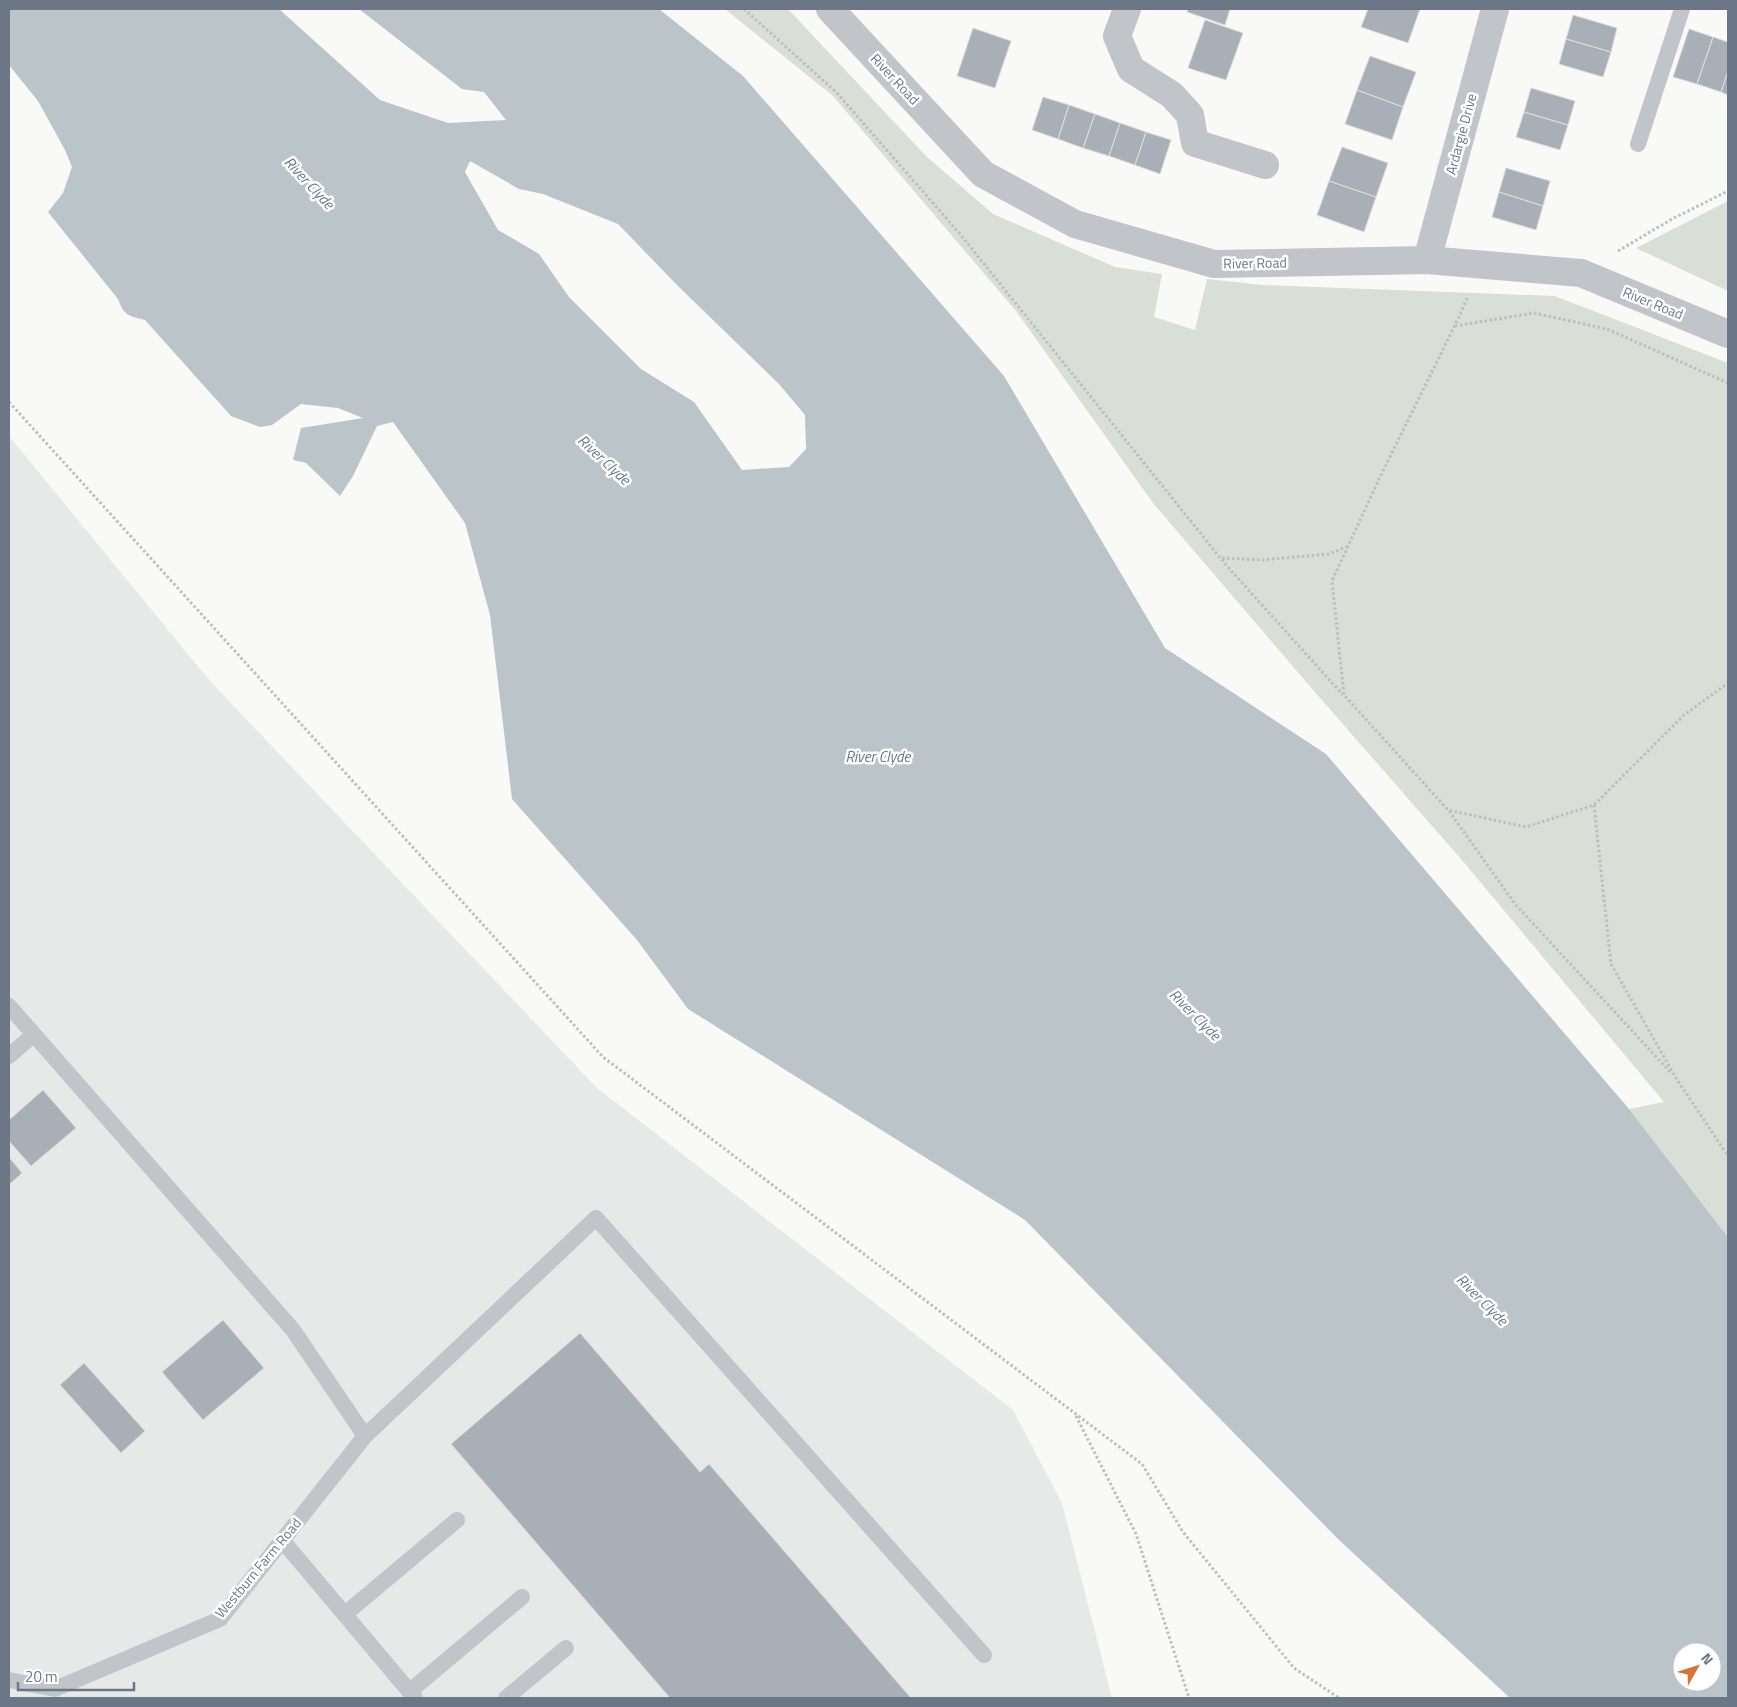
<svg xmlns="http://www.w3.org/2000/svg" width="1737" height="1707" viewBox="0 0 1737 1707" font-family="'Titillium Web',sans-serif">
<rect width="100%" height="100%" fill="#f9faf8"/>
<!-- built -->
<path fill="#e7e9e9" d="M 9,436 L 210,681 L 597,1088 L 1013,1410 L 1062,1503 L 1112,1698 L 9,1698 Z"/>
<!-- green -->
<path fill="#d9ded7" d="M 725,9 L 788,9 L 926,156 L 993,214 L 1115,267 L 1162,274 L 1154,317 L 1195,330 L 1207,279 L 1262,285 L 1555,296 L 1728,363 L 1728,1237 L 1629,1109 L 1664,1102 L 1461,859 L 1307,683 L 1153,503 L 1016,311 L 833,96 Z
M 1728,201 L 1728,291 L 1636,248 Z"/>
<!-- water -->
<path fill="#bbc4c9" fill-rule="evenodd" d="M 9,9 L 279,9 L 380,100 L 448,123 L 506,120 L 484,92 L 462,89 L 359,9 L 659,9 L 743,76 L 1004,376 L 1165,648 L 1326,754 L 1629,1109 L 1728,1237 L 1728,1698 L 1510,1698 L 1339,1540 L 1025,1220 L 688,1009 L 637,940 L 512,799 L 490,615 L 465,523 L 393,422 L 377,426 L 353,476 L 340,496 L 306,463 L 293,460 L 301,428 L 363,418 L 338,408 L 301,404 L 272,425 L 260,427 L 231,416 L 145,320 C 129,316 124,316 118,299 L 48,212 L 63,193 L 72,167 L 65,150 L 38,101 L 9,65 ZM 470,161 L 519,189 L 543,194 L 618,224 L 678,286 L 779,384 L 805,415 L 806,449 L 789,467 L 742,470 L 694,402 L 641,369 L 569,297 L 539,254 L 498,230 L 465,172 ZM 1682,1652 L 1712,1652 L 1712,1682 L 1682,1682 Z"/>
<!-- building -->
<path fill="#a9afb7" stroke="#dbdcda" d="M 1188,9 L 1230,9 L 1225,25 L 1187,12 Z
M 1368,9 L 1420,9 L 1408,43 L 1361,27 Z
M 1573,15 L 1617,28 L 1611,52 L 1566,39 Z
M 1205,20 L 1243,33 L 1226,80 L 1188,68 Z
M 973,28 L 1011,41 L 995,88 L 957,76 Z
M 1689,29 L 1713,37 L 1697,84 L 1673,77 Z
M 1713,37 L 1728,42 L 1728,71 L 1721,92 L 1697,84 Z
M 1566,39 L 1611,52 L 1603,77 L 1559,64 Z
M 1370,56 L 1416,72 L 1403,107 L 1357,90 Z
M 1728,71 L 1728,95 L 1721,92 Z
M 1531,88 L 1575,101 L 1568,125 L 1524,112 Z
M 1357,90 L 1403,107 L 1392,140 L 1345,124 Z
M 1043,97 L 1069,105 L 1058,139 L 1032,130 Z
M 1069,105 L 1095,114 L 1083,148 L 1058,139 Z
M 1524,112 L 1568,125 L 1560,150 L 1516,137 Z
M 1095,114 L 1120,123 L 1109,156 L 1083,148 Z
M 1120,123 L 1146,132 L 1135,165 L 1109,156 Z
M 1146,132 L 1171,140 L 1160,174 L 1135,165 Z
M 1342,147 L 1388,163 L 1376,197 L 1329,181 Z
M 1506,168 L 1550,181 L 1543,206 L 1499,192 Z
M 1329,181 L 1376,197 L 1364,232 L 1317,215 Z
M 1499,192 L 1543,206 L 1536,230 L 1492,217 Z
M 43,1090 L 76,1128 L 31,1166 L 9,1141 L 9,1120 Z
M 9,1157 L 22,1173 L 9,1185 Z
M 223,1320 L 264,1368 L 203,1420 L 162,1372 Z
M 580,1333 L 700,1472 L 709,1464 L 911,1698 L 670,1698 L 451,1444 Z
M 84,1363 L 145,1431 L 121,1453 L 60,1385 Z"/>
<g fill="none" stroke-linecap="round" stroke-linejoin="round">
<!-- path -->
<path stroke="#bcbec1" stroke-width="3" stroke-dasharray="2.5 2.5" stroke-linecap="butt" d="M 744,9 L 837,93 L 960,234 L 1226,565 L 1343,695
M 1618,251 L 1672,219 L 1728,191
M 1467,298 L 1458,319 L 1379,479 L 1332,581 L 1344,695 L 1448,810 L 1526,827 L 1594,805 L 1684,715 L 1728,683
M 1455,326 L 1534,313 L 1607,329 L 1728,383
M 9,402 L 603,1057 L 1142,1464 L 1183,1532 L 1294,1668 L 1339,1698
M 1222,558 L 1261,560 L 1329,554 L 1348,546
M 1594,805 L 1611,964 L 1676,1078 L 1728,1156
M 1449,811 L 1515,904 L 1672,1074
M 1076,1416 L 1136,1534 L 1189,1698"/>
<!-- lane -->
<path stroke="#c1c5c9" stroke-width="16" d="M 1638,144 L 1682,9
M 9,1006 L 293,1330 L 365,1436
M 9,1056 L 33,1035
M 282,1540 L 415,1698
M 345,1614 L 457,1520
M 9,1680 L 55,1689 L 220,1619 L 365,1436 L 596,1218 L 984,1655
M 410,1691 L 522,1597
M 506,1698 L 566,1648"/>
<!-- street -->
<path stroke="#c1c5c9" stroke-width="28" d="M 830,9 L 983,174 L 1075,224 L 1214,264 L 1427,260 L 1581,273 L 1728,334
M 1127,9 L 1117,36 L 1131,69 L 1172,95 L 1190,115 L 1195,143 L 1265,165
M 1427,260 L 1495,9"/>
</g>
<g text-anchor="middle" stroke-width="5" stroke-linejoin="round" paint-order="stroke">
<!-- street labels -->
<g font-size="14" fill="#6b7787" stroke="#fff">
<text transform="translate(895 79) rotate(47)" y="5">River Road</text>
<text transform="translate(1461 134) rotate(-75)" y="5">Ardargie Drive</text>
<text transform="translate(1255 263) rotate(-1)" y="5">River Road</text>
<text transform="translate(1653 303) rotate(22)" y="5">River Road</text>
<text transform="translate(258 1568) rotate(-50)" y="5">Westburn Farm Road</text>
</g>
<!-- water labels -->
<g font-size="15" font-style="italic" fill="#677781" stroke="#fff">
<text transform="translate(309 183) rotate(47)" y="5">River Clyde</text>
<text transform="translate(604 460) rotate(43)" y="5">River Clyde</text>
<text x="878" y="762">River Clyde</text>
<text transform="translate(1195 1015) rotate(45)" y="5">River Clyde</text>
<text transform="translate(1482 1300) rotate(45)" y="5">River Clyde</text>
</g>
</g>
<!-- border -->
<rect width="1737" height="1707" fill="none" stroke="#6b7787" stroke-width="20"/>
<!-- north arrow -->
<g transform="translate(1697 1667) rotate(51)"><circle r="24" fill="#ffffff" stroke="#c4c9cf"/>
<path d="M0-4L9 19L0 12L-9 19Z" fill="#d87339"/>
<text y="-8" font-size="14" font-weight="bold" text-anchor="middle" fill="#6b7787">N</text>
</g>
<!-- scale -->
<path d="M18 1682v8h116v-8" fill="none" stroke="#6b7787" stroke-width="2.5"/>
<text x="25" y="1682" font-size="15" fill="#6b7787" stroke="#ffffff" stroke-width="4" paint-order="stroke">20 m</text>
</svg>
